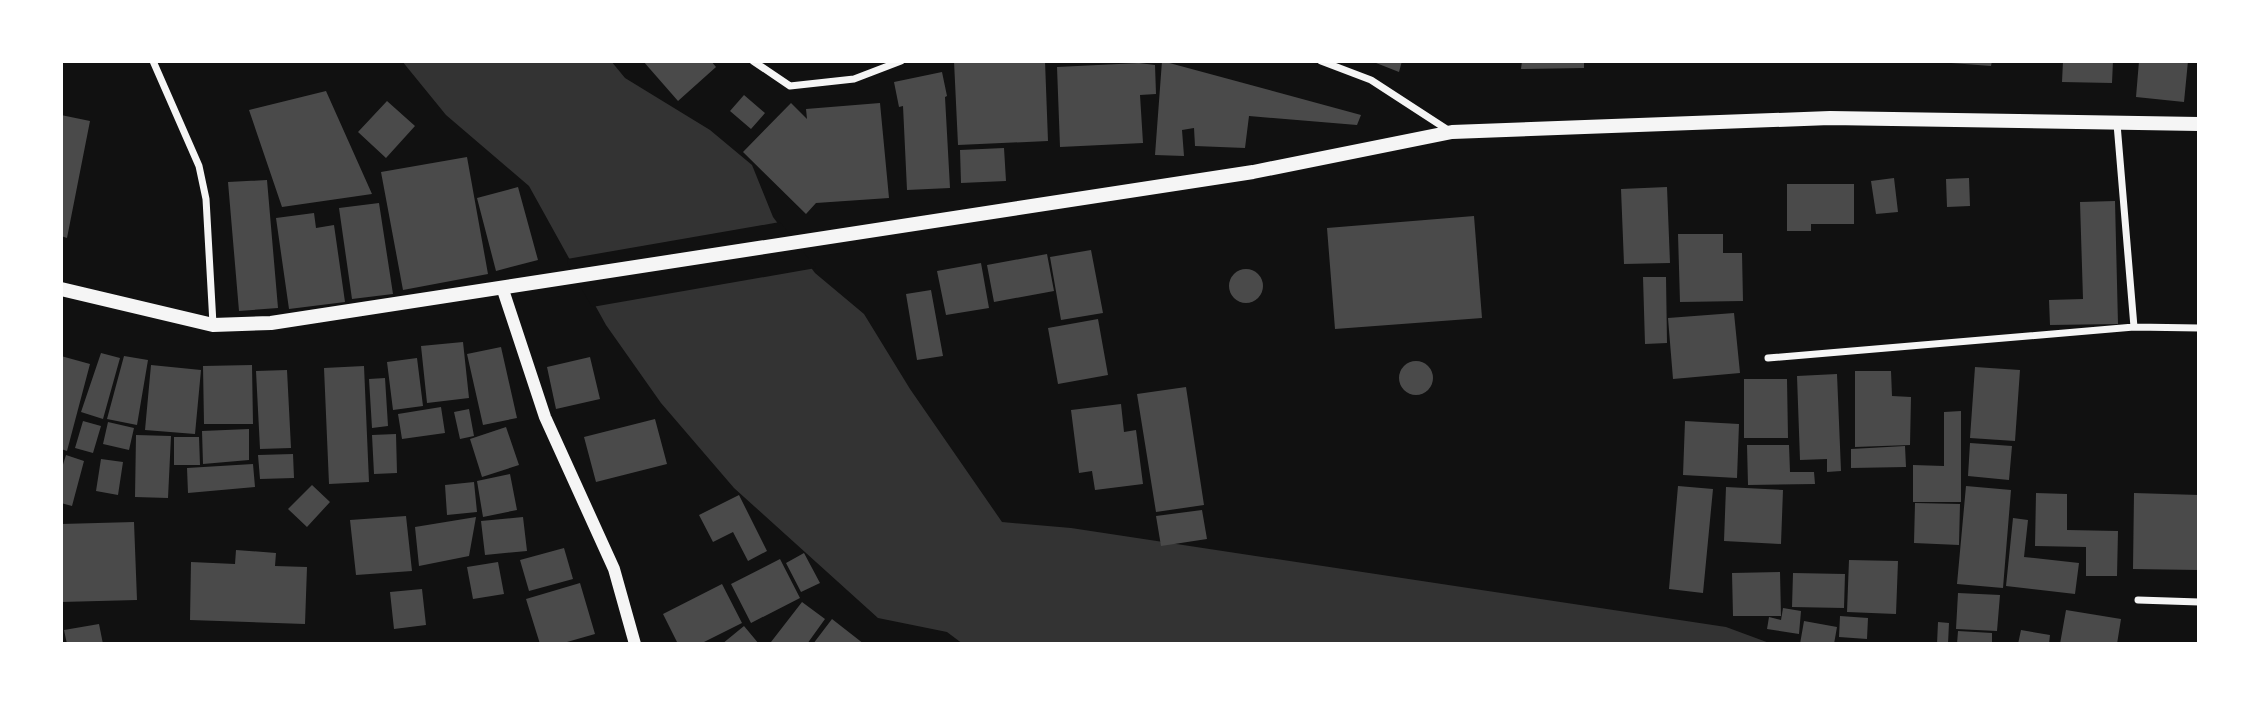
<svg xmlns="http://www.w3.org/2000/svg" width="2260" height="705" viewBox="0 0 2260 705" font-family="Karla,sans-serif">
<rect width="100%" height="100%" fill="#111"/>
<!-- water -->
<path fill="#333" d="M 402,61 L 611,61 L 625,78 L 710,130 L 752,165 L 773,217 L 815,273 L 864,314 L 910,389 L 1002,522 L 1071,528 L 1726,627 L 1772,644 L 963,644 L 947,632 L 878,618 L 734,488 L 661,403 L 606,325 L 529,186 L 446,115 Z"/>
<!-- pier -->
<path fill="#111" d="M 780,222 L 816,268 L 592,307 L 568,265 L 567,259 Z"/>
<!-- building -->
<path fill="#4a4a4a" d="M 643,61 L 711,61 L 716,67 L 678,101 Z
M 954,61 L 1045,61 L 1048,141 L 958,145 Z
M 1162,61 L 1361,115 L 1357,125 L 1249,116 L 1245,148 L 1195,146 L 1194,128 L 1182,130 L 1184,156 L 1155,155 Z
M 1371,61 L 1402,61 L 1399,72 Z
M 1522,61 L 1584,61 L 1584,68 L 1521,69 Z
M 1951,61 L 1992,61 L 1991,66 L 1951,63 Z
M 2063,61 L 2113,61 L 2112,83 L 2062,82 Z
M 2139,61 L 2188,61 L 2184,102 L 2136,97 Z
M 1139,63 L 1155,65 L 1156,94 L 1140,95 L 1143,143 L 1060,147 L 1057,67 Z
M 942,72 L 947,96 L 945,97 L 950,188 L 907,190 L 903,106 L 899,107 L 894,82 Z
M 326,91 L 372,194 L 282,207 L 249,110 Z
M 744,95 L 765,113 L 751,129 L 730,111 Z
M 387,101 L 415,126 L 386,158 L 358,132 Z
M 791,103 L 807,119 L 806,109 L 880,103 L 889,198 L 816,203 L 806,214 L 743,152 Z
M 61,115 L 90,121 L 67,238 L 61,236 Z
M 1004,148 L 1006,181 L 961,183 L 960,150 Z
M 467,157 L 488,274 L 403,290 L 381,172 Z
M 1894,178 L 1898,212 L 1876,214 L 1871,181 Z
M 1969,178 L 1970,206 L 1947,207 L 1946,179 Z
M 267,180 L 278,308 L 239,311 L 228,182 Z
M 1787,184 L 1854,184 L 1854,224 L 1811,224 L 1811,231 L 1787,231 Z
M 518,187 L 538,260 L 496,271 L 477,198 Z
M 1667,187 L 1670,263 L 1624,264 L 1621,189 Z
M 2115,201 L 2118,324 L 2050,325 L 2049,300 L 2083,299 L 2080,202 Z
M 379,203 L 393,294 L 352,299 L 339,208 Z
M 314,213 L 316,228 L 334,225 L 345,302 L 289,309 L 276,218 Z
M 1474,216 L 1482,318 L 1335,329 L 1327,228 Z
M 1678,234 L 1723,234 L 1723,253 L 1742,253 L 1743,301 L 1680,302 Z
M 1091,250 L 1103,313 L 1061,320 L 1050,257 Z
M 1047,254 L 1054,291 L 994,302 L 987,265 Z
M 981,263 L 989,308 L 946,315 L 937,271 Z
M1229 286a17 17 0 1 1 34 0a17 17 0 1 1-34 0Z
M 1643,277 L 1666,277 L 1667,343 L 1645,344 Z
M 931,290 L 943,356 L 917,360 L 906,294 Z
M 1734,313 L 1740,373 L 1673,379 L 1668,318 Z
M 1098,319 L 1108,375 L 1058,384 L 1048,328 Z
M 463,342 L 469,398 L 427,403 L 421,346 Z
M 501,347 L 517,418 L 483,425 L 467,354 Z
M 101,353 L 120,358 L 103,419 L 81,412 Z
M 61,356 L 90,364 L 67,451 L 61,449 Z
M 124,356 L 148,360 L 137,425 L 107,419 Z
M 590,357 L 600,399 L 556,409 L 547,367 Z
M 417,358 L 423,406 L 393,410 L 387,362 Z
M1399 378a17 17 0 1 1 34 0a17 17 0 1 1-34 0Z
M 151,365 L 201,370 L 195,434 L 145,430 Z
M 252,365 L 253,424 L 204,424 L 203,366 Z
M 364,366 L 369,482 L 329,484 L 324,368 Z
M 1975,367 L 2020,370 L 2015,441 L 1970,438 Z
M 287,370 L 291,448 L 260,449 L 256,371 Z
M 1855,371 L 1891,371 L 1892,396 L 1911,397 L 1910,445 L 1855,447 Z
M 1837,374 L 1841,471 L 1827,472 L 1827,459 L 1800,460 L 1797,376 Z
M 385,378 L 388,426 L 372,428 L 369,379 Z
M 1744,379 L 1787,379 L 1788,438 L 1744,438 Z
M 1186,387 L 1204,505 L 1156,512 L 1137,394 Z
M 1121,404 L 1124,432 L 1136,430 L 1143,484 L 1095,490 L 1092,471 L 1079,473 L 1071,410 Z
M 441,407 L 445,433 L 402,439 L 398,414 Z
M 469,409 L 474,436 L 460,439 L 454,412 Z
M 1961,411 L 1961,502 L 1913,502 L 1913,465 L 1944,466 L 1944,412 Z
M 655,419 L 667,464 L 596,482 L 584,437 Z
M 83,421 L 101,426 L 93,453 L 75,448 Z
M 1685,421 L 1739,424 L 1737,478 L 1683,475 Z
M 108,422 L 134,428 L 129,450 L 103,444 Z
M 506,427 L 519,465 L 482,477 L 470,439 Z
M 249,429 L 249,460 L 203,464 L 202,431 Z
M 396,434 L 397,473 L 374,474 L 372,435 Z
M 136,435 L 171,436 L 168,498 L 135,497 Z
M 174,437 L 199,437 L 200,465 L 174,465 Z
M 1970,443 L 2012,446 L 2009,480 L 1968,476 Z
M 1747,445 L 1789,445 L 1790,472 L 1814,472 L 1815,484 L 1748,485 Z
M 1905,446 L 1906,467 L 1851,468 L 1851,449 Z
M 293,454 L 294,478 L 260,479 L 258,455 Z
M 66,455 L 84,461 L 72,506 L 61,503 L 61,471 Z
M 101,459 L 123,462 L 118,495 L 96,491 Z
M 253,464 L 255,487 L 188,493 L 187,468 Z
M 510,474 L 517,510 L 483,517 L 477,481 Z
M 474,482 L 477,512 L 447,515 L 445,485 Z
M 312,485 L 330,502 L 307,527 L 288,509 Z
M 1678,486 L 1713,489 L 1703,593 L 1669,589 Z
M 1966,486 L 2011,490 L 2003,588 L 1957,584 Z
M 1726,487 L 1783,490 L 1781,544 L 1724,541 Z
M 2036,493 L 2067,494 L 2067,530 L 2118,531 L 2117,576 L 2086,576 L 2086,547 L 2035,546 Z
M 2134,493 L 2199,495 L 2199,570 L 2133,569 Z
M 739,495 L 767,551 L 748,561 L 733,532 L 713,542 L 699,515 Z
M 1915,503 L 1960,504 L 1959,545 L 1914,543 Z
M 1202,510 L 1207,539 L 1161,546 L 1156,516 Z
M 406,516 L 412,571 L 356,575 L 350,520 Z
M 476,517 L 469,556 L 419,566 L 415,527 Z
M 523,517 L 527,551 L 485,555 L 481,521 Z
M 2013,518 L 2028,520 L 2024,557 L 2079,563 L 2075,594 L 2006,586 Z
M 134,522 L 137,600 L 61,602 L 61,524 Z
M 564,548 L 573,579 L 529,591 L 520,560 Z
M 236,550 L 276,553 L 275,566 L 307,567 L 305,624 L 190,620 L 191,562 L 235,564 Z
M 804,553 L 820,583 L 801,592 L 786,563 Z
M 780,559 L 800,598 L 751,623 L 731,584 Z
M 1849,560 L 1898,561 L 1896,614 L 1847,612 Z
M 498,562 L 504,594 L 473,599 L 467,567 Z
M 1780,572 L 1781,616 L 1733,616 L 1732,573 Z
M 1793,573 L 1845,574 L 1844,608 L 1792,607 Z
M 580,583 L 595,634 L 560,644 L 540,644 L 526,599 Z
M 722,584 L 742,623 L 700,644 L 678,644 L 663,614 Z
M 422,589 L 426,625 L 394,629 L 390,592 Z
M 1958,593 L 2000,595 L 1997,631 L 1956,629 Z
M 802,602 L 825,619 L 807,644 L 774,644 L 771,642 Z
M 1783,608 L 1801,611 L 1799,634 L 1767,629 L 1769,617 L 1781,620 Z
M 2066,610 L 2121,619 L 2117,644 L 2060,644 Z
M 1840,616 L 1868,618 L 1867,639 L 1839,637 Z
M 832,619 L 864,644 L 813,644 Z
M 1804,621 L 1837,627 L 1834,644 L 1800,644 Z
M 1938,622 L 1949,623 L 1948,644 L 1937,644 Z
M 99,624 L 103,644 L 67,644 L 64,630 Z
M 744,626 L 759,644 L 722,644 Z
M 2021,630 L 2050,635 L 2049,644 L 2018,644 Z
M 1958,631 L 1992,633 L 1992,644 L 1957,644 Z"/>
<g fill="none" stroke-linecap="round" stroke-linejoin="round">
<!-- minor -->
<path stroke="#f5f5f5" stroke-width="7" d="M 153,61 L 199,166 L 206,199 L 213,324
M 753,61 L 790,86 L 854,79 L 901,61
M 1321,61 L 1371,80 L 1451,132
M 2117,124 L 2134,327
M 1768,358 L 2134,327 L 2199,328
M 2138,600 L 2199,602"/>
<!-- tertiary -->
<path stroke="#f5f5f5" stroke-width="12" d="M 503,290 L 545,417 L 614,569 L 635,644"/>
<!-- secondary -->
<path stroke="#f5f5f5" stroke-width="14" d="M 61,289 L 213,325 L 271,323 L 1253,172 L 1452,132 L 1830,118 L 2199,124"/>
</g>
<!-- border -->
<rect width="2260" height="705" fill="none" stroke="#ffffff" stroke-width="126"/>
</svg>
